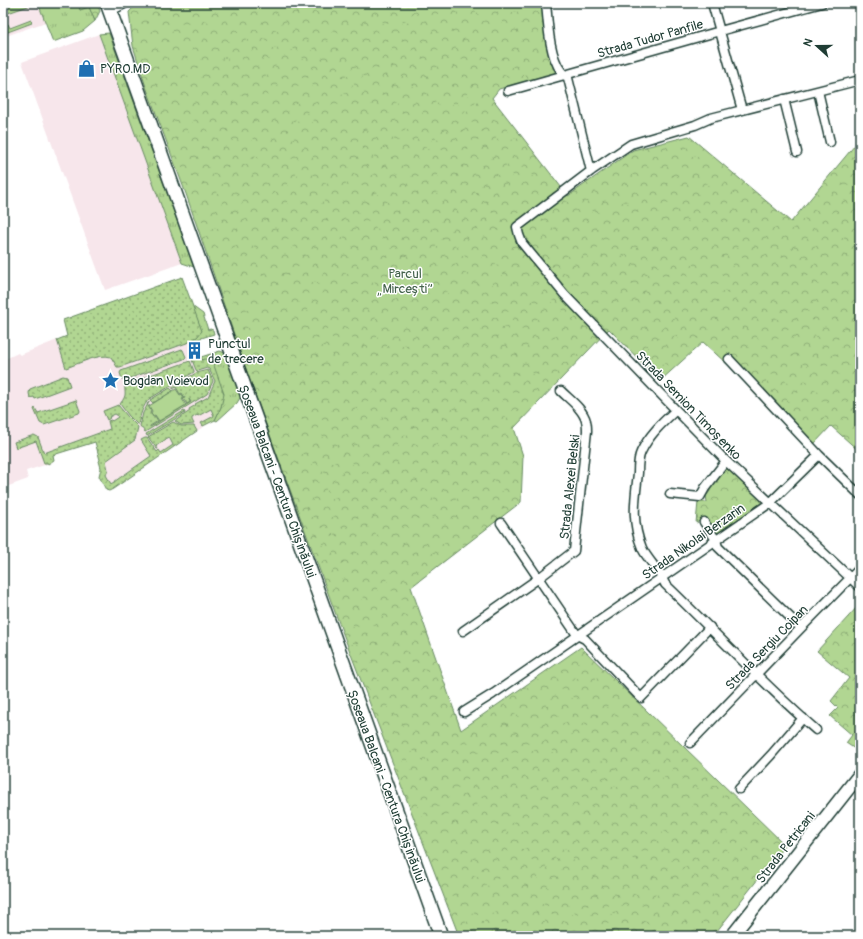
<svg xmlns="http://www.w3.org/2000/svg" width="863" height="939" viewBox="0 0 863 939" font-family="Pangolin,sans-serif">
<defs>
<pattern id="grass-tufts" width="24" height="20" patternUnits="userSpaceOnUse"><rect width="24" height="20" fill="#b1d692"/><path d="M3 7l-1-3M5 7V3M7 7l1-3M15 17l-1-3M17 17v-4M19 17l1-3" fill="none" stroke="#8faf78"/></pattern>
<pattern id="forest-crowns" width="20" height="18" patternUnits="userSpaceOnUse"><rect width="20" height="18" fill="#b1d692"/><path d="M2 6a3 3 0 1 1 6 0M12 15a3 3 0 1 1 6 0" fill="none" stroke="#8faf78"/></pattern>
<pattern id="garden-dots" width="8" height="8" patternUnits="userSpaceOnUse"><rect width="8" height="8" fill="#b1d692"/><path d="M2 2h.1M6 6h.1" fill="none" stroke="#8faf78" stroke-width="1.8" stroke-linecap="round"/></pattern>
</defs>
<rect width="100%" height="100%" fill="#fff"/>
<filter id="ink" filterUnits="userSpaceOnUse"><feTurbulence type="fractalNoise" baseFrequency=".025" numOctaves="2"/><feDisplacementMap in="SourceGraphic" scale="8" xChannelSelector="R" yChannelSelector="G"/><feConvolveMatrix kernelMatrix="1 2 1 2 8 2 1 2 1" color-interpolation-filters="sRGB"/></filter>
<g filter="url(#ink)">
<!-- built -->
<path fill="#f7e6eb" d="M 3,3 L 78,3 L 80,10 L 3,37 Z
M 99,34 L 182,263 L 105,290 L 22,62 Z
M 182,277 L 202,331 L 195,340 L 202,360 L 205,359 L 224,394 L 215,420 L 203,427 L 113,489 L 109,491 L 106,490 L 99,476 L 101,468 L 99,461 L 100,460 L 95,442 L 53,455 L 54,460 L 51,463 L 26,471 L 28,479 L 6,487 L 3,479 L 3,360 L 18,353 L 20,355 L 67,336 L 63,320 Z"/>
<!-- grass -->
<path fill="url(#grass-tufts)" stroke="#688a63" d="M 15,3 L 30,3 L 31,5 L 5,14 L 6,19 L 3,20 L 3,7 Z
M 38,3 L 78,3 L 80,10 L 89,6 L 95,21 L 83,31 L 53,42 Z
M 31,20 L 32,23 L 5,33 L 3,26 L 8,24 L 10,28 Z
M 109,33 L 194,267 L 182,263 L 99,34 Z
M 192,306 L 203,314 L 208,330 L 210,329 L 213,330 L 214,334 L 195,340 L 194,338 L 201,331 Z
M 220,351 L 225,353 L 241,396 L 237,403 L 217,421 L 215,420 L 221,407 L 212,360 L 202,360 L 201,357 Z"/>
<!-- forest -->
<path fill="url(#forest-crowns)" stroke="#688a63" d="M 78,3 L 97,3 L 100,11 L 95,21 L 89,7 L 80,10 Z
M 138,3 L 542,3 C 543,26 553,49 559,72 L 499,89 L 492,98 L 568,196 L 633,150 L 689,136 L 791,222 L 860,139 L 860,452 L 831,426 L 814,444 L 703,342 L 660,381 L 609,329 L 514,428 L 523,456 L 521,502 L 411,587 L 461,730 L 581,647 L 785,845 L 713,936 L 459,936 L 342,631 L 250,381 L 186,194 L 145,84 L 133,46 L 129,12 Z
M 728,469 L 761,500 L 761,503 L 719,533 L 716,533 L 707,521 L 706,518 L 696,523 L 698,502 L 707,502 L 706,496 L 710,491 L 709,486 L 722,470 Z
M 859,605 L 860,606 L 860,749 L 858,751 L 846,743 L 852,735 L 830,716 L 838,708 L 831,701 L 849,678 L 817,651 Z"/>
<!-- garden -->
<path fill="url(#garden-dots)" stroke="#688a63" d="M 182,277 L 202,331 L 197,337 L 195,338 L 195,340 L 120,367 L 117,367 L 111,357 C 99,353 78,364 66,368 L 57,340 L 67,336 L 63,320 Z
M 182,349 L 183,350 L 186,357 L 184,359 L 125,380 L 122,379 L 120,373 L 121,371 Z
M 201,357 L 202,360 L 205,359 L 212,360 L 224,394 L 221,407 L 215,420 L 203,426 L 201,423 L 214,416 L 211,409 L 198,416 L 197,415 L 192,418 L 192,420 L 194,424 L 181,425 L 175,421 L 190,411 L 189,409 L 196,405 L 195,404 L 208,397 L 215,381 L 209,369 L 207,368 L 197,371 L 196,370 L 192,360 Z
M 190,361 L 194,371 L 194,372 L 149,399 C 143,406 140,415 138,425 L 129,416 L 120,404 C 128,394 124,394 125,384 Z
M 208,370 L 213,381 L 207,394 L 145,432 L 140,426 L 143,413 L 149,402 L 150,402 L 147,404 L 151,411 L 150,412 L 153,417 L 155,416 L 158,421 L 150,426 L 150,427 L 191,402 L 189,399 L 190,402 L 187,404 L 183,399 L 185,398 L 182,393 L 180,394 L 176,387 L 173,389 L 173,387 L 196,373 Z
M 63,376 L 67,377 L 70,386 L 35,399 L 34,397 L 30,398 L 29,393 L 30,389 Z
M 170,388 L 173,391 L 153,403 L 150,400 Z
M 76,400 L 80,411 L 79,413 L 44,425 L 40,423 L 34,409 L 35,408 L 38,413 Z
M 118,405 L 128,417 L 138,427 L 135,440 L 106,461 L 108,470 L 106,475 L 111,484 L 151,456 L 141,440 L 145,438 L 147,438 L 157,452 L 159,450 L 161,453 L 173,445 L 169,437 L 156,446 L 158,449 L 157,449 L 148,437 L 173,422 L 181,426 L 194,426 L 197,431 L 113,489 L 109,491 L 106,490 L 99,476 L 101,468 L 99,461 L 100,460 L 95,442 L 53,455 L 54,460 L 48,464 L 48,463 L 44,463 L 36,441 L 16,448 L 14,442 L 34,435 L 38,437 L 44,453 L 110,429 L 108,421 L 111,420 L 112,421 L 118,417 L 117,415 L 115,414 L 109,417 L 110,418 L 107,420 L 103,411 Z
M 184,411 L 185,413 L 147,436 L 146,434 Z"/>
<!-- pitch -->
<path fill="#b1d692" stroke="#688a63" d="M 176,389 L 180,395 L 182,394 L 184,398 L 182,399 L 186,405 L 159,421 L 155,415 L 153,416 L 151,413 L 152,411 L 149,406 Z"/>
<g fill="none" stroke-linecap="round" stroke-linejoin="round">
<defs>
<path id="minor" d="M 546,3 C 548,23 549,55 561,71 C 563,74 566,76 568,78 L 591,171
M 712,3 L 742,110
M 860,80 L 711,118 L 695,125 L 631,144 L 591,171 L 517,227 L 519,235 L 522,243 L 564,294 L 676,410 L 726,461 L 860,587
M 508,91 L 720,31 L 822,3
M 818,91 L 830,142
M 784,99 L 797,152
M 729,359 L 819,455 L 860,495
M 676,410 C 662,423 649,435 641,452 C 638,458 638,466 638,473 C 635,500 631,521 642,548 C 648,561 660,570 665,584 C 715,632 763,684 816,730
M 670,494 L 700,497 L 705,488 L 726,461
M 704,522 L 716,540 L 718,547 L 801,628
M 501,523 L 577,635 L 585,639 L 641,698 L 710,627
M 463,631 L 539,578 L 574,551 L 587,431 C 587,428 587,424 586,421 C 583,409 570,400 561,391
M 464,712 L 493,694 L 770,503 L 819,455
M 690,743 L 801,628 L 860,568
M 739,789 L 771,755 L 803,718"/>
<path id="secondary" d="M 109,10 L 123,3"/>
<path id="primary" d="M 732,936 L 860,774"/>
<path id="trunk" d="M 107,3 L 441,936"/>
</defs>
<!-- minor casing -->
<use href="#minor" stroke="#1f3d34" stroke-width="11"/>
<!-- secondary casing -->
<use href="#secondary" stroke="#1f3d34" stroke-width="14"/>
<!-- primary casing -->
<use href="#primary" stroke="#1f3d34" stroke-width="15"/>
<!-- trunk casing -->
<use href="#trunk" stroke="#1f3d34" stroke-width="16"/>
<!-- minor -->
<use href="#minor" stroke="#fff" stroke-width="8"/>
<!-- secondary -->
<use href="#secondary" stroke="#fff" stroke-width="11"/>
<!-- primary -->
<use href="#primary" stroke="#fff" stroke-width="12"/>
<!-- trunk -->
<use href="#trunk" stroke="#fff" stroke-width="13"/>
</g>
</g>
<!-- icons -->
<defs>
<symbol id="shop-bare" viewBox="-9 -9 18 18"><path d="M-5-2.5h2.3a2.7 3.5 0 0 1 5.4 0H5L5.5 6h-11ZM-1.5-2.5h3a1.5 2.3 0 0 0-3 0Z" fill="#1f6fb2" stroke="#fff" stroke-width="2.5" paint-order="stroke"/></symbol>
<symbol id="building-bare" viewBox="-9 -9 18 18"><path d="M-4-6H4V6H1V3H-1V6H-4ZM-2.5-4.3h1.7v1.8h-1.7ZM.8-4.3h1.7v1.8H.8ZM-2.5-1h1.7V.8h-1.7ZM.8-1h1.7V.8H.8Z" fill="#1f6fb2" stroke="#fff" stroke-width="2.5" paint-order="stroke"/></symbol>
<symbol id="sight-bare" viewBox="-9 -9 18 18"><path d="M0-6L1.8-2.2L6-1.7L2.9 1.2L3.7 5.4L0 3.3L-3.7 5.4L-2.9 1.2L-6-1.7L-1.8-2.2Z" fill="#1f6fb2" stroke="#fff" stroke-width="2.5" paint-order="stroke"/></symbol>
</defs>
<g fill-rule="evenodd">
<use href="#shop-bare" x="74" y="56" width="25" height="25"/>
<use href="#building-bare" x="182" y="338" width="25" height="25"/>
<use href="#sight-bare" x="98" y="368" width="25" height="25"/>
</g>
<g text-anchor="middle" stroke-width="3" stroke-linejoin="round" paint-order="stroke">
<!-- street labels -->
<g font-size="13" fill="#1f3d34" stroke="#fff">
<text transform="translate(650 38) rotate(-16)" y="5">Strada Tudor Panfile</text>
<text transform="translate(689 405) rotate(46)" y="5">Strada Semion Timoșenko</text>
<text transform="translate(278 481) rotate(70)" y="5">Șoseaua Balcani - Centura Chișinăului</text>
<text transform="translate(569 487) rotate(-84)" y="5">Strada Alexei Belski</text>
<text transform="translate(693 541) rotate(-35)" y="5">Strada Nikolai Berzarin</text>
<text transform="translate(766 647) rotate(-46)" y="5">Strada Sergiu Coipan</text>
<text transform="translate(387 786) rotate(70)" y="5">Șoseaua Balcani - Centura Chișinăului</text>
<text transform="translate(785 847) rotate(-52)" y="5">Strada Petricani</text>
</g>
<!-- poi labels -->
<g font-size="13" fill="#1f3d34" stroke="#fff" text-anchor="start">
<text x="100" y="73">PYRO.MD</text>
<text x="208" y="348">Punctul<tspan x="208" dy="15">de trecere</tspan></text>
<text x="123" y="385">Bogdan Voievod</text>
</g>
<!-- park labels -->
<g font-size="13" fill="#44634c" stroke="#fff">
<text x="405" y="278">Parcul<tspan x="405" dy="15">„Mircești”</tspan></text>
</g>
</g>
<!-- margin -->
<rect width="863" height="939" fill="none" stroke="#fff" stroke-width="16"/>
<rect x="8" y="8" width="847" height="923" fill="none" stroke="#1f3d34" stroke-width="1.5" filter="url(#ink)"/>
<!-- north arrow -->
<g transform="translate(817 46) rotate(291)" stroke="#ffffff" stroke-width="3" paint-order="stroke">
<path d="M0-3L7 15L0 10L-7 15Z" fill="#1f3d34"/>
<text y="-6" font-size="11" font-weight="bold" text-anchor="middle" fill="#1f3d34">N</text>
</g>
</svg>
